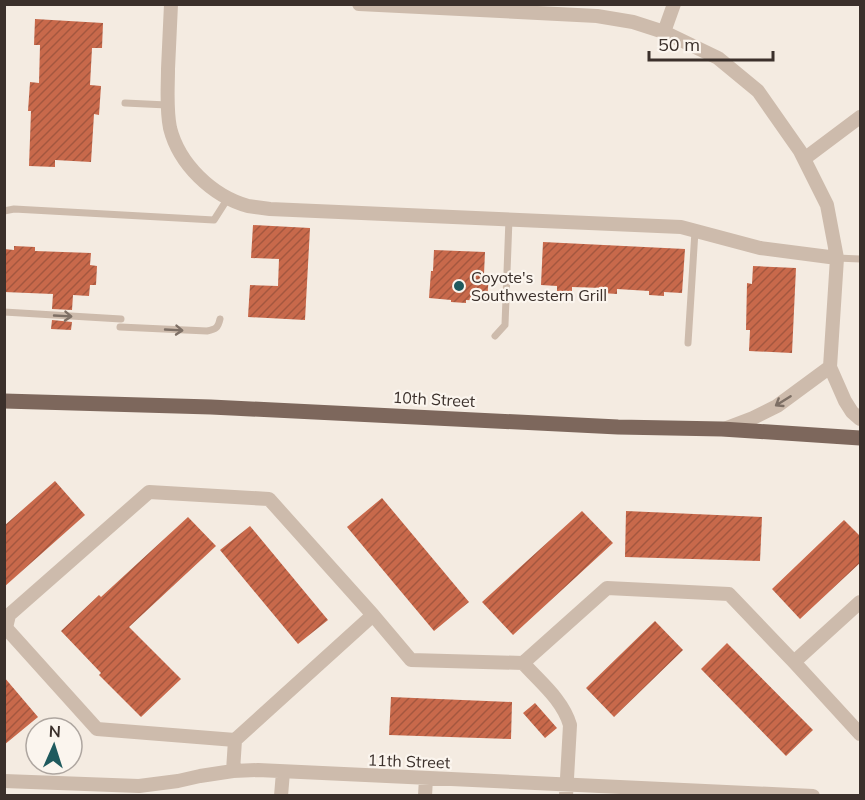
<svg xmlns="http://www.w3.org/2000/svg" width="865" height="800" viewBox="0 0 865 800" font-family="Mulish,sans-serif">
<defs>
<pattern id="building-hatch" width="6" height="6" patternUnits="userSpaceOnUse" patternTransform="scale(1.5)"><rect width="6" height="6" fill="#c8694b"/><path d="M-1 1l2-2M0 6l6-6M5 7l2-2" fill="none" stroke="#a4573f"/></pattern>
</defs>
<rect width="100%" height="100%" fill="#f4ebe1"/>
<!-- building -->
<path fill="url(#building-hatch)" d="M 35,19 L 103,23 L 102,48 L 92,48 L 90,85 L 101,86 L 99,115 L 94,114 L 91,162 L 55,160 L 55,167 L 29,166 L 31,111 L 28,111 L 30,82 L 39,83 L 40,45 L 34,45 Z
M 253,225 L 310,228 L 305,320 L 248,317 L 250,285 L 278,286 L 279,259 L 251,258 Z
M 543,242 L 685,249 L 682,293 L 664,292 L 664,296 L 649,295 L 649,291 L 617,289 L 617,294 L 602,293 L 602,288 L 572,287 L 572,292 L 557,291 L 557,286 L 541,285 Z
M 14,246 L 35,247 L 35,251 L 91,253 L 90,265 L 97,266 L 96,285 L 90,285 L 89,296 L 73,295 L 72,310 L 52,309 L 53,294 L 4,292 L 4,249 L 14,250 Z
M 434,250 L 485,252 L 484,274 L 489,274 L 487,301 L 466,300 L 466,303 L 451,302 L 451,300 L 429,298 L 431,271 L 433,271 Z
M 753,266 L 796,268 L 792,353 L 749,351 L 750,330 L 746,330 L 747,283 L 752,284 Z
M 52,320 L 72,322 L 71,330 L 51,329 Z
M 55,481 L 85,515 L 4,587 L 4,526 Z
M 382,498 L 469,602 L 434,631 L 347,527 Z
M 582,511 L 613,543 L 513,635 L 482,602 Z
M 626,511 L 762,517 L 760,561 L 625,557 Z
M 188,517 L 216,546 L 129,627 L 181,679 L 141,717 L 99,675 L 101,673 L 61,631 L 99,595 L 101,597 Z
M 844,520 L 861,537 L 861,562 L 800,619 L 772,589 Z
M 250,526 L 328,620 L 298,644 L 220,550 Z
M 655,621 L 683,650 L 614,717 L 586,688 Z
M 727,643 L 813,730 L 786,756 L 701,669 Z
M 4,677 L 38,717 L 4,745 Z
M 391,697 L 512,702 L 511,739 L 389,735 Z
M 535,703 L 557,728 L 545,738 L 523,713 Z"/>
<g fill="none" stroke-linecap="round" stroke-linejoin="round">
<!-- lane -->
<path stroke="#cdbbac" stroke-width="7" d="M 125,103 L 167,105
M 4,211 L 14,209 L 214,220 L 228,198
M 837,258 L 860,259
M 4,312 L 121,319
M 120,327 L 207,331 C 216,329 218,328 220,319
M 495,336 L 505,325 L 509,219
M 688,343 L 695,231"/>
<!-- street -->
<path stroke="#cdbbac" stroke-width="14" d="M 171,4 C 170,26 169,47 168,69 C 168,88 166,108 170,128 C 179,164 212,196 248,206 C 255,207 263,208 270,209 L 681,227 L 760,248 L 837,258
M 359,4 L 597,16 L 633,22 L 664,32 L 718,58 L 758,91 L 800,151 L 827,205 L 837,258 L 830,367 L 845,401 L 852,412 L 860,419
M 664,32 L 674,4
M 804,159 L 860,117
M 724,429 L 753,418 L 777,406 L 830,367
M 373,615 L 235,740 L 97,729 L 6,628 L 9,615 L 149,492 L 269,499 L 373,615 L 411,660 L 523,663 L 607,588 L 729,594 L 794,662 L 860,734
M 794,662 L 860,602
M 523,663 C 540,682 563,700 570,725 L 566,796
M 233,771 L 235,740
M 4,781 L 139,786 L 178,781 L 200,776 L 233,771 L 258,770 L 813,796
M 281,796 L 283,772
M 425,796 L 426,778"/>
<!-- primary -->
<path stroke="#7d675c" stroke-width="15" d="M 4,401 L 211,407 L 618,427 L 722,429 L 860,438"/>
</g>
<!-- one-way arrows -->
<defs><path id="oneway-shaft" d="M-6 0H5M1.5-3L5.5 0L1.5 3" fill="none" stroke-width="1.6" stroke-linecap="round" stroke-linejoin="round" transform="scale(1.5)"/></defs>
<g stroke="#7d6f65">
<use href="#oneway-shaft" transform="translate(63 316) rotate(3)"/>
<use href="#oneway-shaft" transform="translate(174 330) rotate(3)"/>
<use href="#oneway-shaft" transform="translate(783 401) rotate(148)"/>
</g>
<!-- markers -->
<circle fill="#1f5a5e" stroke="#fbf5ee" stroke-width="2" cx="459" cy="286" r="6"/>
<g text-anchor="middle" stroke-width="4.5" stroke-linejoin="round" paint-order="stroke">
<!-- poi labels -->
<g font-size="16" fill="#3b302b" stroke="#fbf5ee" text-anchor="start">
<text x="471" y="283">Coyote's<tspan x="471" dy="18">Southwestern Grill</tspan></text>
</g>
<!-- street labels -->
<g font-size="16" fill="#3b302b" stroke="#fbf5ee">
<text transform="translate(434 399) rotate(3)" y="6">10th Street</text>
<text transform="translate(409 761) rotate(2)" y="6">11th Street</text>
</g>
</g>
<!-- border -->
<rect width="865" height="800" fill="none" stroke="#3b302b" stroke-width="12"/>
<!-- north arrow -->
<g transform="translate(54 746) rotate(3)"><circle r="28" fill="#fbf5ee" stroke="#aea6a0" stroke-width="1.5"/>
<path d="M0-4.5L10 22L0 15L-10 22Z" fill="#1f5a5e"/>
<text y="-9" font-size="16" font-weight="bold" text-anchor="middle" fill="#3b302b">N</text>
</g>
<!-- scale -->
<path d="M649 51v9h124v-9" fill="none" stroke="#3b302b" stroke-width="3"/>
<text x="658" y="51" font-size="18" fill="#3b302b" stroke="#fbf5ee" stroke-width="4.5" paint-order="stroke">50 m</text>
</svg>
